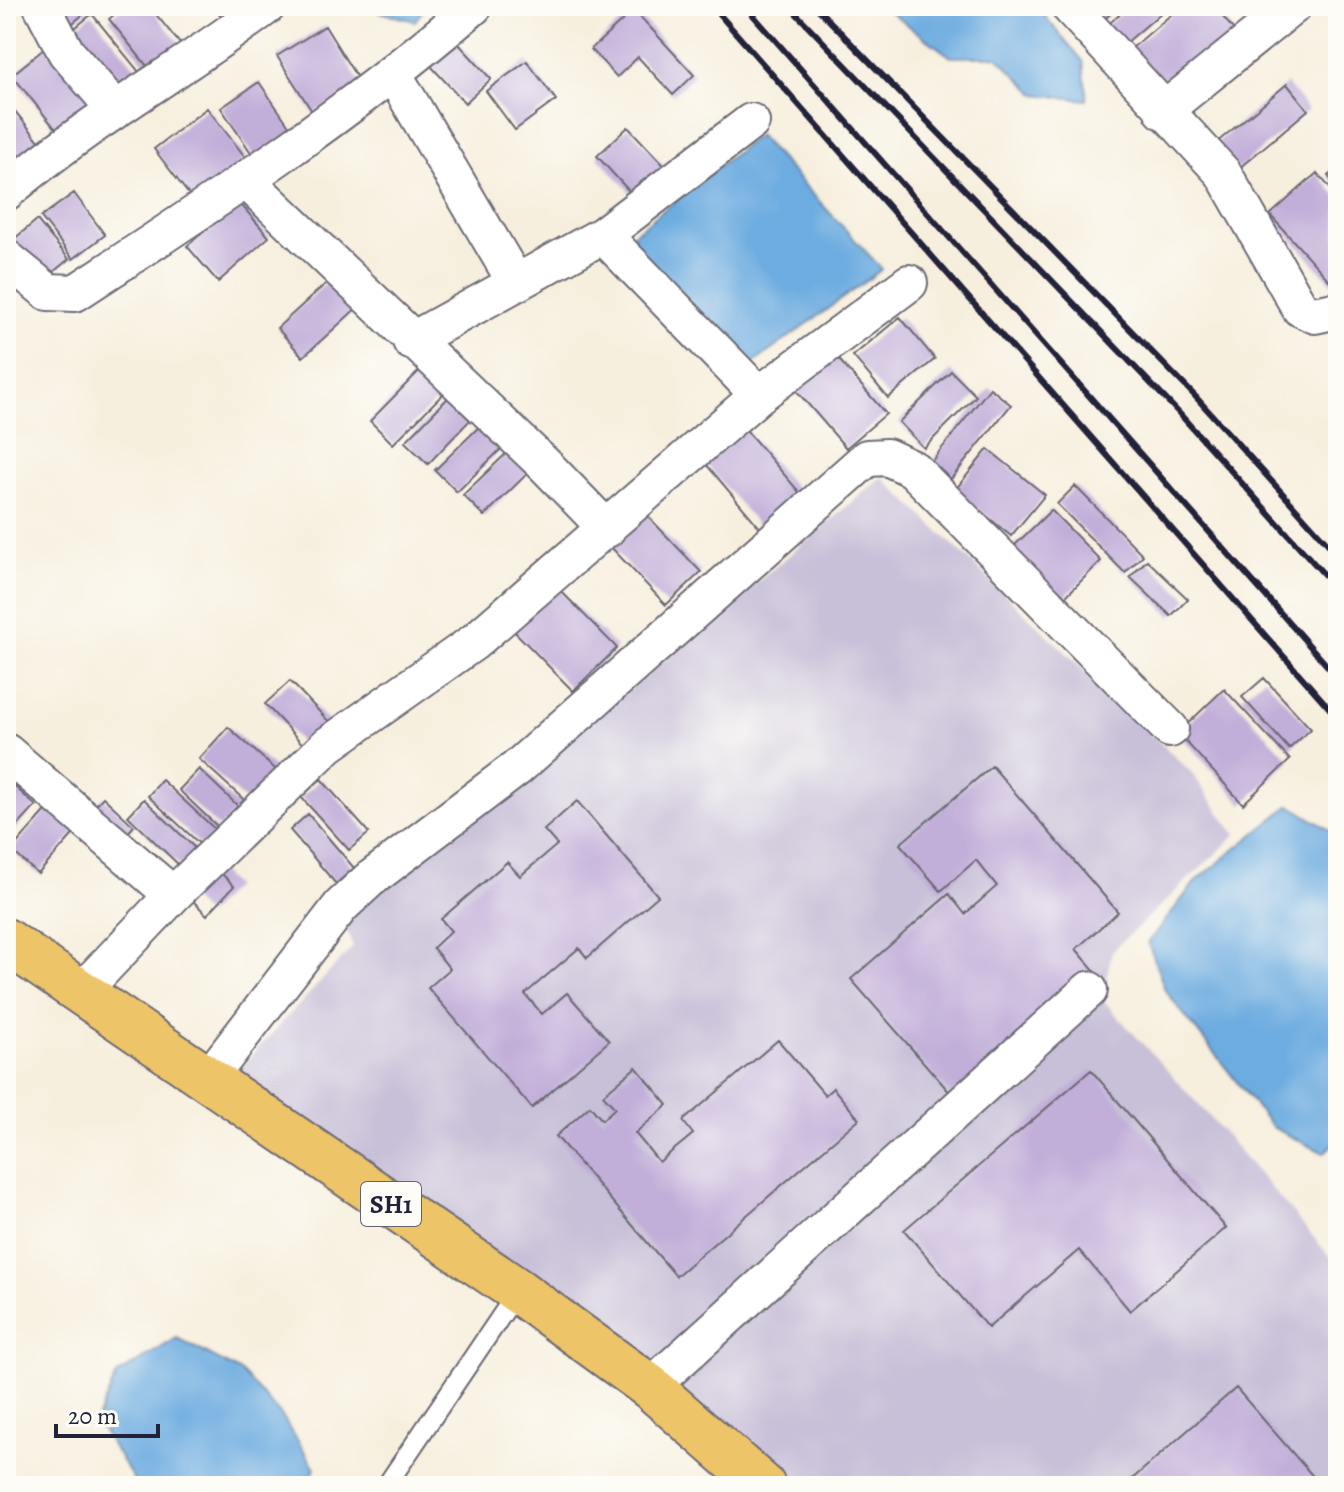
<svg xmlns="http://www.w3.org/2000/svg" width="1344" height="1492" viewBox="0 0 1344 1492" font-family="Alegreya,serif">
<rect width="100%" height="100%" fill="#fdfcf7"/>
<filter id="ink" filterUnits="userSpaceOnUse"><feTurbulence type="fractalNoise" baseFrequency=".0125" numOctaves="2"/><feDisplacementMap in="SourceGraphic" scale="16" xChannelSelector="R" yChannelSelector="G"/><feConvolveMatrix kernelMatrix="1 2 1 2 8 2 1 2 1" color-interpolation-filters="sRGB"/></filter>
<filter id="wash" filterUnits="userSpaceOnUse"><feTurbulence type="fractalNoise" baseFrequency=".006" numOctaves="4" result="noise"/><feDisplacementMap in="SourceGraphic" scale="32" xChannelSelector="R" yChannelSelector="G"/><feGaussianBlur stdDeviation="1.8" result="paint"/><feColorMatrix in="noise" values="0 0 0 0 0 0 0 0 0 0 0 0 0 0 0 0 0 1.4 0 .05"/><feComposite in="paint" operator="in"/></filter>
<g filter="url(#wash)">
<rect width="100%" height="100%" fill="#f7efde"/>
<!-- industrial -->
<path fill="#c8bfd8" d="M 882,477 L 1191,772 L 1236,835 L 1112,951 L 1102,999 L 1217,1125 L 1338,1266 L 1338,1486 L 789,1486 L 686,1399 L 232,1076 L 353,947 L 342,916 L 507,793 Z"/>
<!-- water -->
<path fill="#6dace0" stroke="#48678e" stroke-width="2" d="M 357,6 L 426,6 L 415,21 Z
M 882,6 L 1036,6 L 1083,61 L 1087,100 L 1036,94 L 997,57 L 951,57 Z
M 758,135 L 882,269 L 747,368 L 627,239 Z
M 1290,805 L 1338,835 L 1338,1139 L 1324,1153 L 1272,1127 L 1165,990 L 1148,943 L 1196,881 Z
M 177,1338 L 241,1372 L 282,1416 L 315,1468 L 309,1486 L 138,1486 L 96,1421 L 117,1375 Z"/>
<g id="blocks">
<!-- building -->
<path fill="#c1aed9" d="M 51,6 L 93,6 L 68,27 Z
M 124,6 L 149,6 L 182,46 L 151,71 L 109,19 Z
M 213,6 L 262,6 L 233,30 Z
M 1087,6 L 1119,6 L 1101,22 Z
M 1129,6 L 1169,6 L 1120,48 L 1103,29 Z
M 1181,6 L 1214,6 L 1238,35 L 1162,99 L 1125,54 Z
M 1245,6 L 1284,6 L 1257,29 L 1241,10 Z
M 634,10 L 694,75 L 673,95 L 638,57 L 617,77 L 591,49 Z
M 92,14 L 144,78 L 117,100 L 65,36 Z
M 325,26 L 362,86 L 313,113 L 277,56 Z
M 456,41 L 491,79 L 465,103 L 430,65 Z
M 50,44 L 105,111 L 66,142 L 12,75 Z
M 527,61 L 556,100 L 515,130 L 486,91 Z
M 259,82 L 296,136 L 258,163 L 221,108 Z
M 1287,84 L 1308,110 L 1238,169 L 1216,143 Z
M 6,100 L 44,147 L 6,178 Z
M 207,108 L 246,158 L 193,200 L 154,149 Z
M 628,127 L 672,174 L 640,203 L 597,156 Z
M 1338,168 L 1338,188 L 1328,176 Z
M 1317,173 L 1338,197 L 1336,288 L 1270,215 Z
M 74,193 L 105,235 L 73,259 L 41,217 Z
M 238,201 L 269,237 L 218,282 L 187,246 Z
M 37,220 L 69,259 L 41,282 L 8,244 Z
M 333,277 L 359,306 L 303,357 L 277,328 Z
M 900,317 L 935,359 L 888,398 L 853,356 Z
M 835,355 L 886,414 L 846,448 L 795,389 Z
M 430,360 L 453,384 L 393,444 L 370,421 Z
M 951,371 L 976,396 L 924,448 L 899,422 Z
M 990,388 L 1011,405 L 951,479 L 931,462 Z
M 448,398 L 470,420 L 428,464 L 405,442 Z
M 483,423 L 504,446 L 457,492 L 435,470 Z
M 746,430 L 806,500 L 766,535 L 706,464 Z
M 514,446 L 534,467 L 484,516 L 463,495 Z
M 988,449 L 1045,495 L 1011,536 L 955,490 Z
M 1075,486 L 1143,555 L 1125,573 L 1057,504 Z
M 1051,510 L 1101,561 L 1060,602 L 1009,551 Z
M 643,511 L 701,572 L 666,605 L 608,544 Z
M 1147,560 L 1188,599 L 1171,616 L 1130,577 Z
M 555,585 L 617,648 L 573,691 L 511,628 Z
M 1264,678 L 1311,729 L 1289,749 L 1242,697 Z
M 290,681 L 336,729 L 311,753 L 265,704 Z
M 1224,689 L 1290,760 L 1243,804 L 1178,733 Z
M 228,727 L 282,775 L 252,807 L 199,759 Z
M 992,766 L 1118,912 L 1076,949 L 1095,971 L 952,1095 L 851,979 L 949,894 L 965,914 L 997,886 L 976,860 L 941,891 L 900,844 Z
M 199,769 L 239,807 L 219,828 L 179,790 Z
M 321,779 L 369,833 L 349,850 L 301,797 Z
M 162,780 L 218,832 L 204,848 L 148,796 Z
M 14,786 L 36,806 L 6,839 L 6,794 Z
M 103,797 L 134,826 L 117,845 L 85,817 Z
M 144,799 L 199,852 L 183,869 L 128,816 Z
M 577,801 L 658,896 L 587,958 L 579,948 L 525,994 L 542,1014 L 567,993 L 609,1041 L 532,1108 L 428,988 L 450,969 L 433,948 L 451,931 L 441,919 L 507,862 L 520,876 L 557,845 L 544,830 Z
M 52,804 L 79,828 L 38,874 L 11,850 Z
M 308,814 L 354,868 L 336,884 L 290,830 Z
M 214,866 L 234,886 L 207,915 L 187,895 Z
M 778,1040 L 825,1095 L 833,1088 L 859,1119 L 676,1276 L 556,1136 L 590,1106 L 602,1120 L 615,1108 L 603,1095 L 636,1067 L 668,1105 L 635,1133 L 659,1162 L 693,1134 L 683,1121 Z
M 1091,1070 L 1226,1228 L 1130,1311 L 1079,1250 L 988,1328 L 904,1230 Z
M 1236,1388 L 1317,1481 L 1311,1486 L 1136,1486 L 1131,1480 Z"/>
</g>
</g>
<g filter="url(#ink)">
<use href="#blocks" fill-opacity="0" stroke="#6d6a74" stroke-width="2"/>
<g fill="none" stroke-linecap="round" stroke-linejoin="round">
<defs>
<path id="lane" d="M 386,1486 L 518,1291"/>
<path id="street" d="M 42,6 L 66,52 L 115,109
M 1069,6 L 1223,173 L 1300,308 L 1315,315 L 1338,310
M 394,75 L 516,283
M 1163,111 L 1293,6
M 247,181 L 546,466 L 607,529
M 6,192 C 87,122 182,70 267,6
M 603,235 L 759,395
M 6,258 L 48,292 L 75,293 C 213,203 349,114 474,6
M 411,341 L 603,235 L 751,122
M 6,752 L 173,895
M 81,992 L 173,895 L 328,745 L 474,642 L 759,395 L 909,283
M 208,1079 L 341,906 L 369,880 L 517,768 L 867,458 L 887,457 L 913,469 L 1170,729
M 650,1387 L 1089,990"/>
<path id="primary" d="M 6,941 L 518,1291 L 650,1387 L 763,1486"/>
</defs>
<!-- lane casing -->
<use href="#lane" stroke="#6d6a74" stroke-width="22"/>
<!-- street casing -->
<use href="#street" stroke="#6d6a74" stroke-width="40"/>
<!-- primary casing -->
<use href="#primary" stroke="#6d6a74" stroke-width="48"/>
<!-- lane -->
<use href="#lane" stroke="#fff" stroke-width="18"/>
<!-- street -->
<use href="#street" stroke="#fff" stroke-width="36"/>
<!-- primary -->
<use href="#primary" stroke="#eec469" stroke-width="44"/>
<!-- rail -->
<path stroke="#22223b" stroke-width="6" d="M 712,6 L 1338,718
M 745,6 L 1338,678
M 789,6 L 1178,412 L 1338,590
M 815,6 L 1194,395 L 1338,555"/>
</g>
</g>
<g text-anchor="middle" stroke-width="8" stroke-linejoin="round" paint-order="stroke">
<!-- shield labels -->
<rect fill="#fdfcf7" stroke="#646373" stroke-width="2" x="361" y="1182" width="60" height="44" rx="6"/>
<g font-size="26" font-weight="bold" fill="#22223b">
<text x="391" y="1213">SH1</text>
</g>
</g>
<!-- margin -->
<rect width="1344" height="1492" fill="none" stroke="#fdfcf7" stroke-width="32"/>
<!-- scale -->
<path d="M56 1424v12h102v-12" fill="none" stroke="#22223b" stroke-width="4"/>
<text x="68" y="1424" font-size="24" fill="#22223b" stroke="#fdfcf7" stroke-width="6" paint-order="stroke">20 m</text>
</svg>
